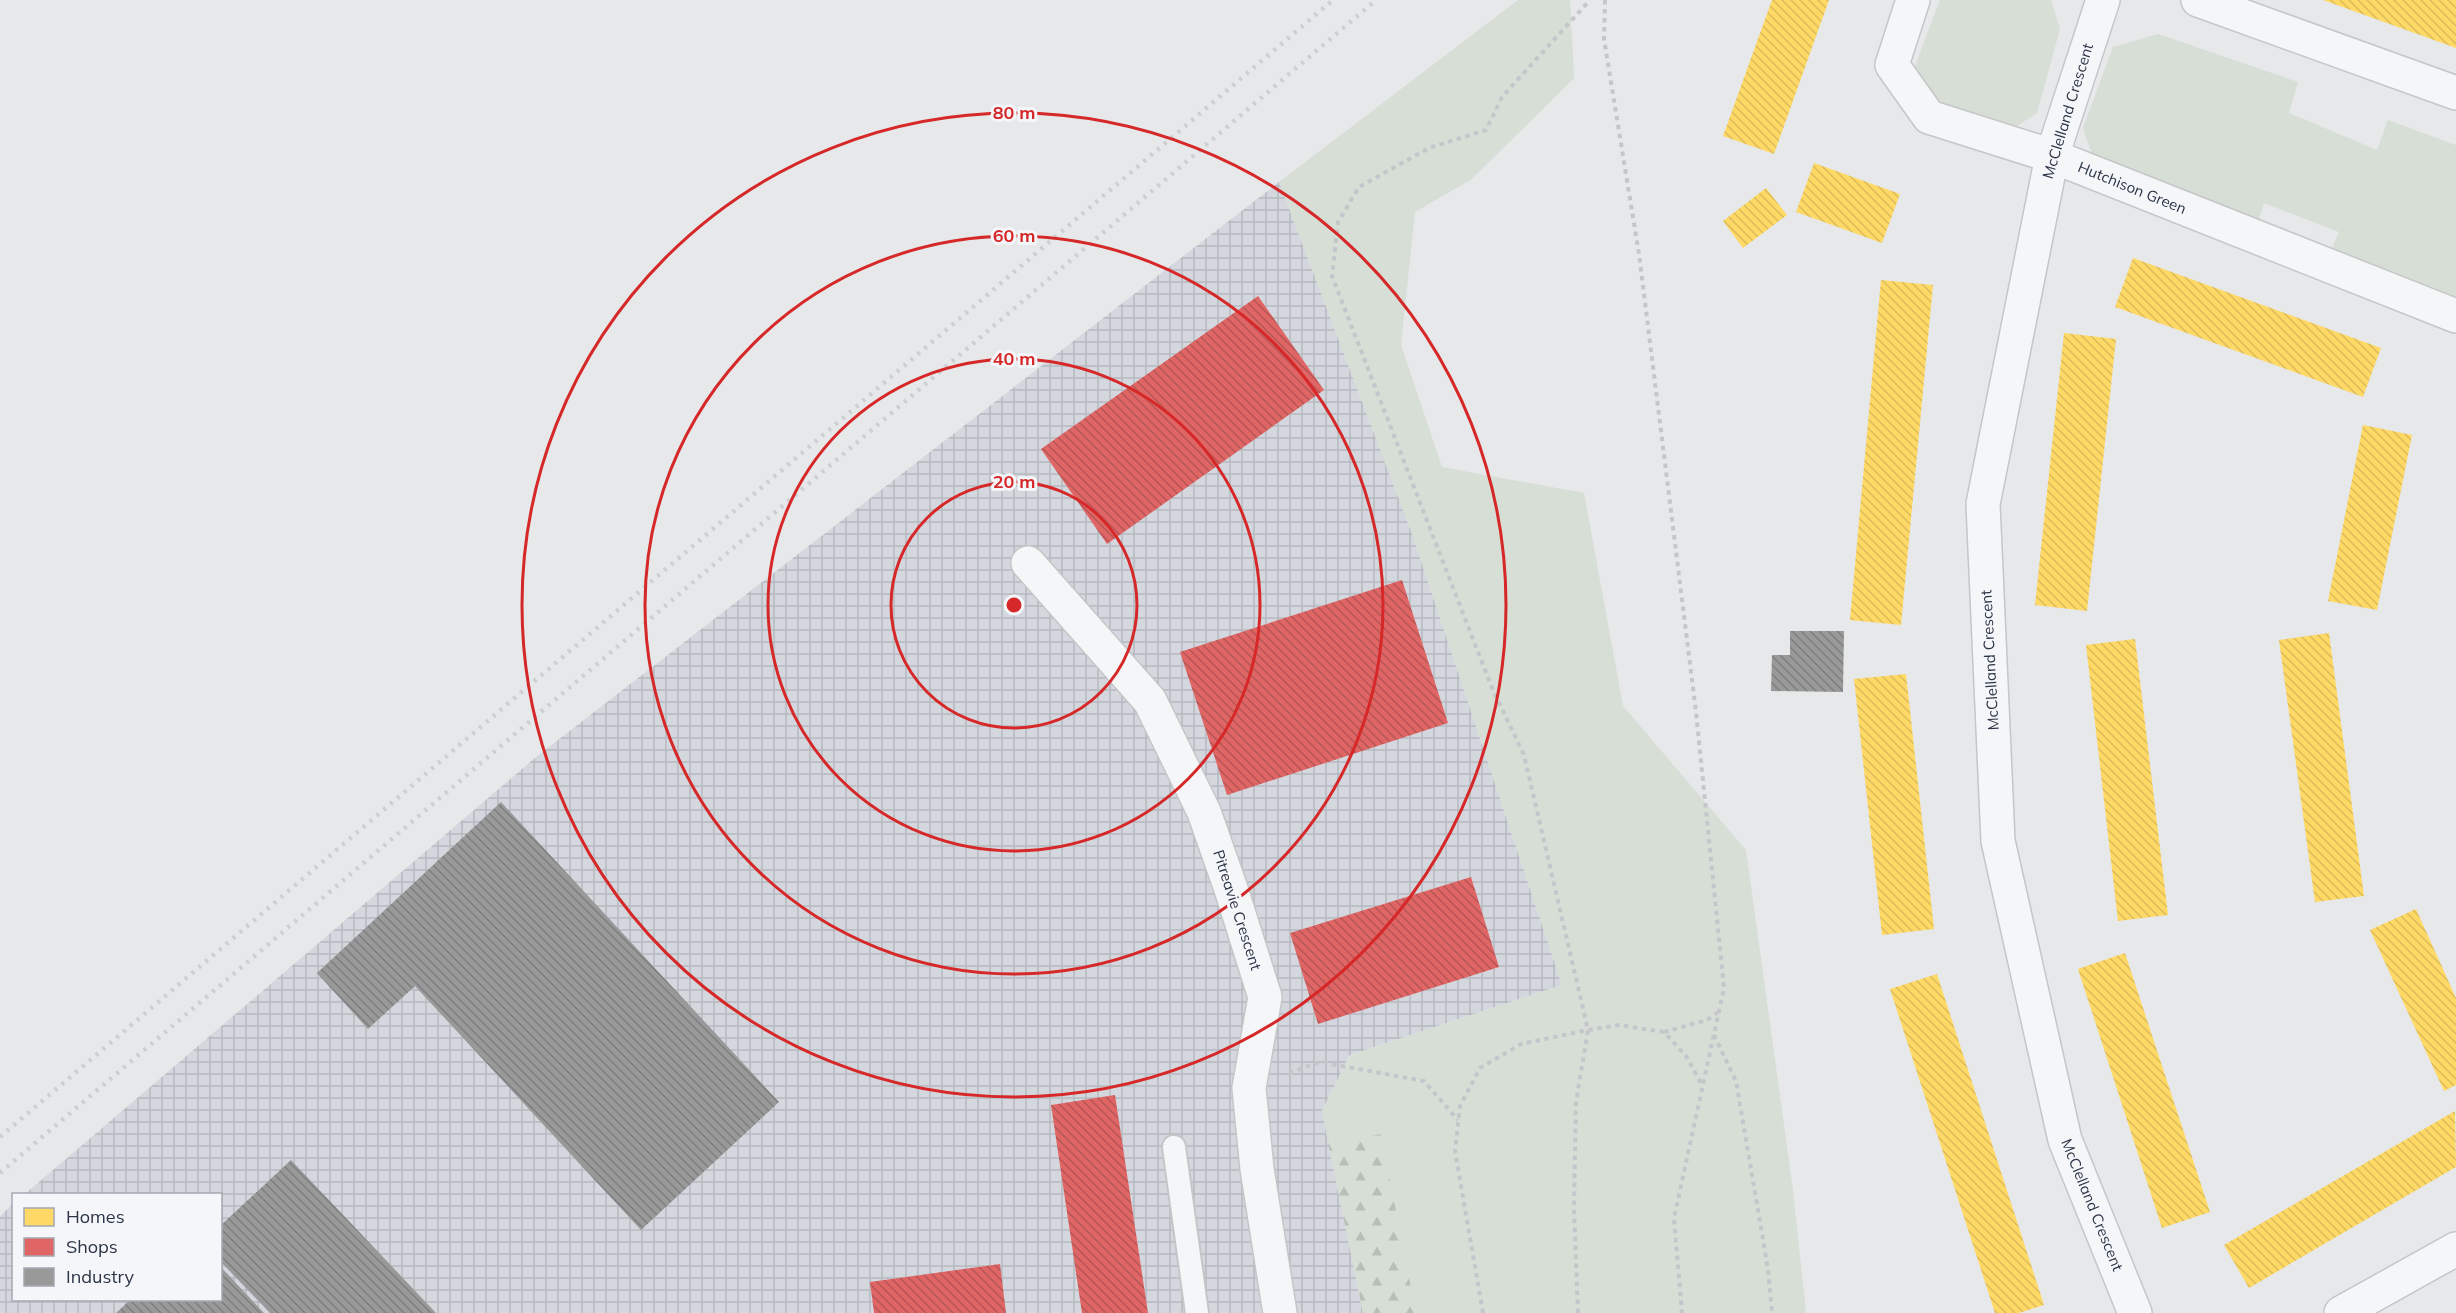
<svg xmlns="http://www.w3.org/2000/svg" width="2456" height="1313" viewBox="0 0 2456 1313" font-family="Mulish,sans-serif">
<defs>
<pattern id="industrial-grid" width="8" height="8" patternUnits="userSpaceOnUse" patternTransform="scale(1.5)"><rect width="8" height="8" fill="#d4d7dd"/><path d="M0 4h8M4 0v8" fill="none" stroke="#b6b9bf"/></pattern>
<pattern id="forest-firs" width="22" height="20" patternUnits="userSpaceOnUse" patternTransform="scale(1.5)"><rect width="22" height="20" fill="#d6ded6"/><path d="M5 1l3.5 6h-7zM16 11l3.5 6h-7z" fill="#b8bfb9"/></pattern>
<pattern id="homes-back-hatch" width="6" height="6" patternUnits="userSpaceOnUse" patternTransform="scale(1.5)"><rect width="6" height="6" fill="#ffd966"/><path d="M-1 5l2 2M0 0l6 6M5-1l2 2" fill="none" stroke="#dbbb5a"/></pattern>
<pattern id="shops-back-hatch" width="6" height="6" patternUnits="userSpaceOnUse" patternTransform="scale(1.5)"><rect width="6" height="6" fill="#e06666"/><path d="M-1 5l2 2M0 0l6 6M5-1l2 2" fill="none" stroke="#b65556"/></pattern>
<pattern id="industry-back-hatch" width="6" height="6" patternUnits="userSpaceOnUse" patternTransform="scale(1.5)"><rect width="6" height="6" fill="#999"/><path d="M-1 5l2 2M0 0l6 6M5-1l2 2" fill="none" stroke="#7d7e7f"/></pattern>
</defs>
<rect width="100%" height="100%" fill="#e6e8ea"/>
<!-- industrial -->
<path fill="url(#industrial-grid)" d="M 1279,182 L 1411,531 L 1562,985 L 1350,1055 L 1322,1111 L 1363,1313 L 0,1313 L 0,1216 L 13,1204 L 14,1300 L 220,1300 L 220,1194 L 25,1194 L 536,757 Z"/>
<!-- grass -->
<path fill="#d6ded6" d="M 1518,0 L 1570,0 L 1574,78 L 1472,179 L 1415,212 L 1401,345 L 1442,467 L 1584,493 L 1623,706 L 1746,850 L 1793,1190 L 1806,1313 L 1416,1313 L 1381,1134 L 1328,1142 L 1322,1111 L 1351,1055 L 1562,985 L 1411,531 L 1279,182 Z
M 1940,0 L 2051,0 L 2060,29 L 2037,113 L 2006,133 L 1935,109 L 1913,71 Z
M 2158,34 L 2298,82 L 2289,113 L 2377,150 L 2388,120 L 2456,145 L 2456,299 L 2330,253 L 2339,232 L 2264,203 L 2257,226 L 2095,164 L 2083,128 L 2113,47 Z"/>
<!-- forest -->
<path fill="url(#forest-firs)" d="M 1381,1134 L 1416,1313 L 1363,1313 L 1328,1142 Z"/>
<!-- homes -->
<path fill="url(#homes-back-hatch)" d="M 1772,0 L 1829,0 L 1774,154 L 1723,136 Z
M 2323,0 L 2456,0 L 2456,48 Z
M 1814,163 L 1900,194 L 1882,243 L 1796,212 Z
M 1766,188 L 1787,215 L 1743,248 L 1723,221 Z
M 2133,258 L 2381,348 L 2363,397 L 2115,307 Z
M 1881,280 L 1933,285 L 1901,625 L 1850,620 Z
M 2064,333 L 2116,339 L 2087,611 L 2035,605 Z
M 2363,425 L 2412,435 L 2377,610 L 2328,601 Z
M 2329,633 L 2364,896 L 2315,902 L 2279,640 Z
M 2135,639 L 2168,915 L 2118,921 L 2086,645 Z
M 1906,674 L 1934,929 L 1882,935 L 1854,679 Z
M 2416,909 L 2456,998 L 2456,1085 L 2444,1091 L 2370,930 Z
M 2125,953 L 2210,1212 L 2162,1228 L 2078,969 Z
M 1937,974 L 2044,1305 L 2019,1313 L 1995,1313 L 1890,989 Z
M 2455,1111 L 2456,1167 L 2249,1288 L 2224,1245 Z"/>
<!-- shops -->
<path fill="url(#shops-back-hatch)" d="M 1258,296 L 1324,390 L 1107,544 L 1041,449 Z
M 1402,580 L 1448,723 L 1227,795 L 1180,652 Z
M 1471,877 L 1499,967 L 1318,1024 L 1290,933 Z
M 1115,1095 L 1148,1313 L 1082,1313 L 1051,1105 Z
M 1000,1264 L 1006,1313 L 874,1313 L 870,1282 Z"/>
<!-- industry -->
<path fill="url(#industry-back-hatch)" d="M 1790,631 L 1844,631 L 1843,692 L 1771,691 L 1772,655 L 1790,655 Z
M 501,802 L 779,1102 L 641,1230 L 415,986 L 368,1029 L 317,973 Z
M 291,1160 L 436,1313 L 270,1313 L 220,1261 L 220,1226 Z
M 220,1266 L 264,1313 L 116,1313 L 130,1300 L 220,1300 Z"/>
<g fill="none" stroke-linecap="round" stroke-linejoin="round">
<defs>
<path id="lane" d="M 1174,1147 L 1197,1313"/>
<path id="street" d="M 1913,0 L 1892,65 L 1929,117 L 2052,156 L 2456,316
M 2103,0 L 2052,156 L 1983,504 L 1998,841 L 2065,1140 L 2135,1313
M 2198,0 L 2456,93
M 1028,563 L 1150,701 L 1204,812 L 1231,889 L 1265,997 L 1249,1088 L 1257,1169 L 1280,1313
M 2341,1313 L 2456,1249"/>
</defs>
<!-- lane casing -->
<use href="#lane" stroke="#c4c6c8" stroke-width="26"/>
<!-- street casing -->
<use href="#street" stroke="#c4c6c8" stroke-width="36"/>
<!-- path -->
<path stroke="#c5c6ca" stroke-width="4" stroke-dasharray="4.5 4.5" stroke-linecap="butt" d="M 1605,0 L 1604,39 L 1639,254 L 1696,712 L 1724,988 L 1674,1218 L 1682,1313
M 1664,1032 L 1707,1020 L 1718,1012
M 1714,1035 L 1736,1081 L 1768,1269 L 1772,1313
M 1289,1073 L 1320,1062 L 1424,1081 L 1458,1120
M 1483,1313 L 1455,1151 L 1460,1106 L 1480,1068 L 1521,1044 L 1588,1030 L 1619,1025 L 1664,1032 L 1686,1056 L 1702,1085
M 1578,1313 L 1574,1207 L 1576,1102 L 1588,1030 L 1524,755 L 1492,688 L 1332,276 L 1338,222 L 1359,187 L 1429,148 L 1486,130 L 1502,97 L 1590,0"/>
<!-- lane -->
<use href="#lane" stroke="#f5f6f7" stroke-width="22"/>
<!-- street -->
<use href="#street" stroke="#f5f6f7" stroke-width="33"/>
<!-- rail -->
<path stroke="#cecfd2" stroke-width="4.5" stroke-dasharray="3 6" stroke-linecap="butt" d="M 0,1137 L 1333,0
M 0,1173 L 1376,0"/>
</g>
<!-- distance rings -->
<g fill="none" stroke="#d62828" stroke-width="3">
<circle cx="1014" cy="605" r="123"/>
<circle cx="1014" cy="605" r="246"/>
<circle cx="1014" cy="605" r="369"/>
<circle cx="1014" cy="605" r="492"/>
</g>
<g text-anchor="middle" stroke-width="6" stroke-linejoin="round" paint-order="stroke">
<!-- street labels -->
<g font-size="15" fill="#2b3445" stroke="#f4f6f9">
<text transform="translate(2068 111) rotate(-73)" y="5">McClelland Crescent</text>
<text transform="translate(2132 188) rotate(22)" y="5">Hutchison Green</text>
<text transform="translate(1990 660) rotate(-93)" y="5">McClelland Crescent</text>
<text transform="translate(1237 910) rotate(72)" y="5">Pitreavie Crescent</text>
<text transform="translate(2092 1205) rotate(68)" y="5">McClelland Crescent</text>
</g>
</g>
<circle cx="1014" cy="605" r="9" fill="#d62828" stroke="#f4f6f9" stroke-width="3"/>
<g font-size="18" text-anchor="middle" font-weight="bold" fill="#d62828" stroke="#f4f6f9" stroke-width="6" stroke-linejoin="round" paint-order="stroke">
<text x="1014" y="119">80 m</text>
<text x="1014" y="242">60 m</text>
<text x="1014" y="365">40 m</text>
<text x="1014" y="488">20 m</text>
</g>
<!-- legend -->
<rect x="12" y="1193" width="210" height="108" fill="#f4f6f9" stroke="#a4a8b1" stroke-width="1.5"/>
<rect x="24" y="1208" width="30" height="18" fill="#ffd966" stroke="#a4a8b1" stroke-width="1.5"/>
<text x="66" y="1223" font-size="18" fill="#2b3445">Homes</text>
<rect x="24" y="1238" width="30" height="18" fill="#e06666" stroke="#a4a8b1" stroke-width="1.5"/>
<text x="66" y="1253" font-size="18" fill="#2b3445">Shops</text>
<rect x="24" y="1268" width="30" height="18" fill="#999999" stroke="#a4a8b1" stroke-width="1.5"/>
<text x="66" y="1283" font-size="18" fill="#2b3445">Industry</text>
</svg>
